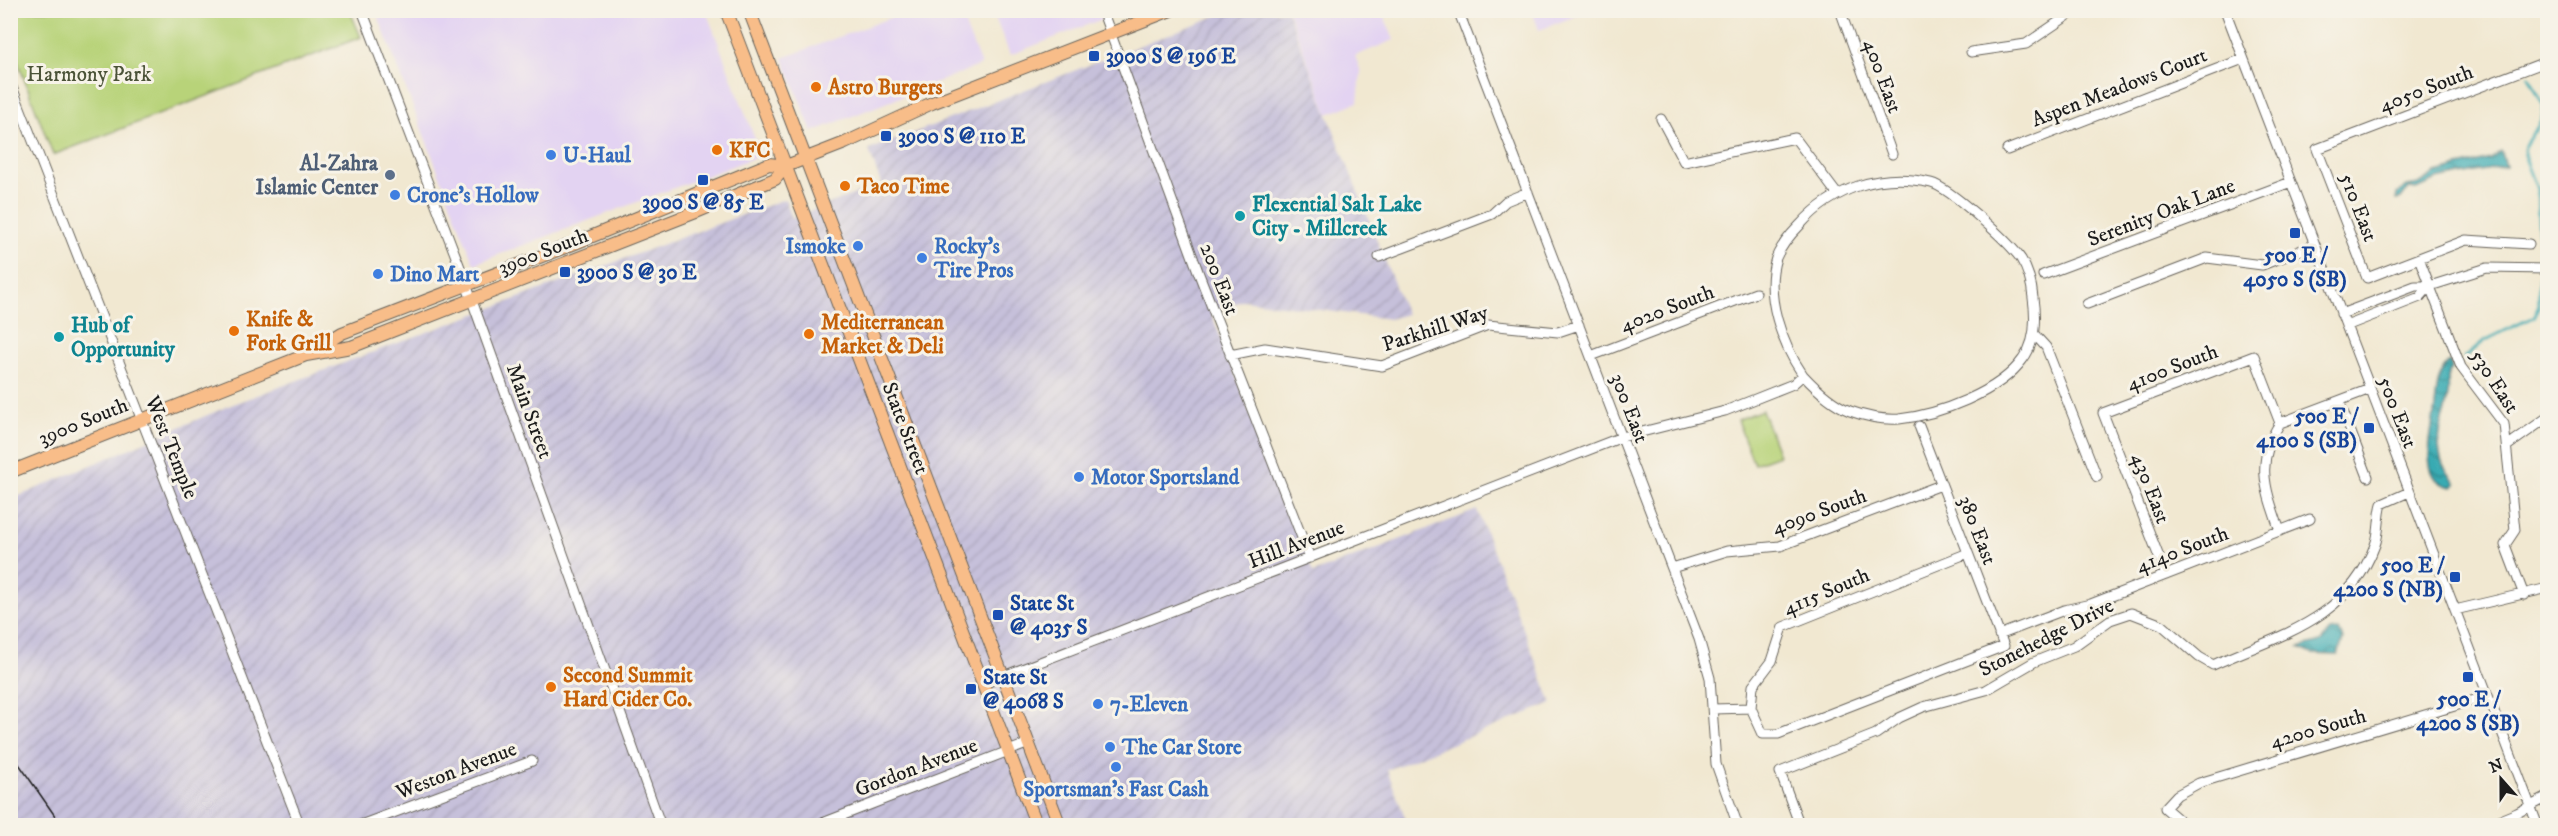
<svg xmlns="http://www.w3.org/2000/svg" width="2558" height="836" viewBox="0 0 2558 836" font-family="'IM FELL DW Pica',serif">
<defs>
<pattern id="industrial-furrows" width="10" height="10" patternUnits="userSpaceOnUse" patternTransform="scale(1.5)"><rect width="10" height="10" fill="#c6c0da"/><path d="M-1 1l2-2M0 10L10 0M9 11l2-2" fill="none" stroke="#aaa4ba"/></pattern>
<pattern id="water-waves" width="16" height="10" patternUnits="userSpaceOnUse" patternTransform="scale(1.5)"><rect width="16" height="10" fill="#38aab2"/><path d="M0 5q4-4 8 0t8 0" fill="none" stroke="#2e8a90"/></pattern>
</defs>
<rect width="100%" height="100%" fill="#f7f3e8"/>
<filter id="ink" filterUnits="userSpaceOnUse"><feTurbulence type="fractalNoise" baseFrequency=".0167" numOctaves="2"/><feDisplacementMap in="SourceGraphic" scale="12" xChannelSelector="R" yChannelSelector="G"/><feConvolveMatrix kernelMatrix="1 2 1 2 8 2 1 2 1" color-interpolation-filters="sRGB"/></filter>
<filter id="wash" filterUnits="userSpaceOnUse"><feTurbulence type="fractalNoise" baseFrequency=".008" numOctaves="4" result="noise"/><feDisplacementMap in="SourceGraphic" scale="24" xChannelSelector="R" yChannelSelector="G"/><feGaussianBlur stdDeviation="1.35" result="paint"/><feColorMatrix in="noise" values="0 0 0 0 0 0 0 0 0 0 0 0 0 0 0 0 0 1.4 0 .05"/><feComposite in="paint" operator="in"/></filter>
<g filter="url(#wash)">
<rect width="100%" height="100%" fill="#f1e8d1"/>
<!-- built -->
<path fill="#e3d3f2" d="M 959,10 L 981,65 L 812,132 L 783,58 L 908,11 Z
M 1006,10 L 1123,11 L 1010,55 L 994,15 Z
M 376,11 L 706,11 L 761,155 L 474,264 Z
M 1288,11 L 1382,11 L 1394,40 L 1355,56 L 1361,72 L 1358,102 L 1328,114 Z
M 1532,11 L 1589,11 L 1539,30 Z"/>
<!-- industrial -->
<path fill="url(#industrial-furrows)" d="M 1229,11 L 1287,11 L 1406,314 L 1390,319 L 1243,300 L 1211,313 L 1313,573 L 1477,510 L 1552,703 L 1387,770 L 1408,825 L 11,825 L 10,500 L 231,405 L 785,199 L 792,218 L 881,184 L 869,150 Z"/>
<!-- green -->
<path fill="#b8d379" stroke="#6a784a" stroke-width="1.5" d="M 11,10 L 350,11 L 361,37 L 53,155 L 11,44 Z
M 1762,410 L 1779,455 L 1754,464 L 1737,420 Z"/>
<!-- water -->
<path fill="url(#water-waves)" stroke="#2a6367" stroke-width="1.5" d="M 2501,151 L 2506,166 L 2437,180 L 2417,189 L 2409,188 L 2401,199 L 2396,200 L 2397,194 L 2407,186 L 2419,184 L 2436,173 L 2490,159 Z
M 2450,361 L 2452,368 C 2445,378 2450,384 2448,395 C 2445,419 2433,440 2443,465 C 2446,472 2453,477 2456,484 L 2452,487 C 2418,482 2431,437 2434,414 C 2437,397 2435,373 2450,361 Z
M 2339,630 L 2343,639 L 2338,655 L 2312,654 L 2299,648 L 2320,642 L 2330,631 Z"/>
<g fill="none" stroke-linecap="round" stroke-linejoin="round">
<!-- stream -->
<path stroke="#38aab2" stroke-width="3" d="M 2529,76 L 2544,106 L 2542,119 L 2525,145 L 2524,155 L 2537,189 L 2540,258
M 2465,357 L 2484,341 L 2533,317 L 2539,305 L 2539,277"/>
</g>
</g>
<g filter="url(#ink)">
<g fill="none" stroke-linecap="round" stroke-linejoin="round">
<defs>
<path id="minor" d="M 362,10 L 461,270 L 661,826
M 1102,10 L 1199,274 L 1310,558
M 1458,10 L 1699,639 L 1710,678 L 1716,764 L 1738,826
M 1840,10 L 1892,154
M 2225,10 L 2538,826
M 1971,52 L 2026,44 L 2076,10
M 10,82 L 300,826
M 1661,119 L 1684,162 L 1795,138 L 1837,194
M 2007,150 L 2243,59
M 2529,244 L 2466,240 L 2367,278 L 2317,149 L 2548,61
M 1379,257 L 1492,214 L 1506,201 L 1528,192
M 2419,258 L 2461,367 L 2504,424 L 2515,530 L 2505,545 L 2524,595
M 2043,275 L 2291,182
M 2087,304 L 2207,258 L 2262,265 L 2315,245
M 2341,314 L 2415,286 L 2430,286 L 2487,268 L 2548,269
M 2346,326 L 2420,297 L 2430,286
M 2034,334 L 2046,347 L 2097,477
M 1230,355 L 1265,348 L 1382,366 L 1488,325 L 1558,332 L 1579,325
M 1591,356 L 1756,293
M 2339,401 L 2368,477
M 2280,423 L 2370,389
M 2507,446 L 2548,417
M 1672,568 L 1727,551 L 1780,546 L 1941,485
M 2166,575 L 2103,413 L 2254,356 L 2280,423 C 2254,463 2266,490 2280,531
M 2455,610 L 2548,588
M 1999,635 L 2064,610 L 2091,604 L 2310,519
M 983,684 L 1622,437 L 1725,411 L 1793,384 L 1803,375 C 1816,389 1832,404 1850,411 C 1864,416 1883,420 1899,419 C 1938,415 2000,392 2023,359 C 2036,342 2036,319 2033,298 C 2032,286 2028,270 2021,259 C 2009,242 1950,188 1931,183 C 1881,171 1833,188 1800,225 C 1791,234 1781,246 1776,258 C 1764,296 1782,344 1803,375
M 1751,708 L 1763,734 L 1778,734 L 2004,646 L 1919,426
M 1713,709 L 1751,708 L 1753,686 L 1772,661 L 1783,627 L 1968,553
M 358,826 L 532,761
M 815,826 L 1029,743
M 1800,826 L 1780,772 L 1876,734 L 1899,718 L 1923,707 L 1986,690 L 2034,662 L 2074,646 L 2110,620 L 2131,613 L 2162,625 L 2199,657 L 2213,665 C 2279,635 2347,621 2375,545 C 2380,532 2378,517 2382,504 L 2409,492
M 2186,826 L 2165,808 L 2177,795 L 2199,783 L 2488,696
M 2485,826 L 2517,813 L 2548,797"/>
<path id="major" d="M 726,10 L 1037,826
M 749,10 L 1060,826
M 306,355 L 351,347 L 696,212 L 775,179 L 786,166 L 845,143 L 932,103 L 1171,10
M 10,472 L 306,355 L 342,333 L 573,244 L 769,164 L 786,166"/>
</defs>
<!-- minor casing -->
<use href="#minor" stroke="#67635b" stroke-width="11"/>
<!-- major casing -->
<use href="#major" stroke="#67635b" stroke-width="14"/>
<!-- minor -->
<use href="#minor" stroke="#fff" stroke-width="9"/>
<!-- major -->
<use href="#major" stroke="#f8bd89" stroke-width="12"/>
<!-- tram -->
<path stroke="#1c1c1c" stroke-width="1.5" d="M 10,751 L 62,826"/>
</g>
</g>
<!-- markers -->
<g fill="#1a4fb4" stroke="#f7f3e8" stroke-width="2">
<rect x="1088" y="50" width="12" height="12" rx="3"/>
<rect x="880" y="130" width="12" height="12" rx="3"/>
<rect x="697" y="174" width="12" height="12" rx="3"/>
<rect x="2289" y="227" width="12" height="12" rx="3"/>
<rect x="559" y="266" width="12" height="12" rx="3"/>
<rect x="2363" y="422" width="12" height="12" rx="3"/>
<rect x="2449" y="571" width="12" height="12" rx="3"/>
<rect x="992" y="609" width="12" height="12" rx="3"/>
<rect x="2462" y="671" width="12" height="12" rx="3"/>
<rect x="965" y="683" width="12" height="12" rx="3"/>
</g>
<g fill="#e8710a" stroke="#f7f3e8" stroke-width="2">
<circle cx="816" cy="87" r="6"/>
<circle cx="717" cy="150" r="6"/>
<circle cx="845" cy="186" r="6"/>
<circle cx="234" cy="331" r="6"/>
<circle cx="809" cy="334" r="6"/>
<circle cx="551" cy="687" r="6"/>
</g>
<g fill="#3f7fe0" stroke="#f7f3e8" stroke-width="2">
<circle cx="551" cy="155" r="6"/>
<circle cx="395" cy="195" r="6"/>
<circle cx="858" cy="246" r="6"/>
<circle cx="922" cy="258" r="6"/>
<circle cx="378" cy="274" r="6"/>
<circle cx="1079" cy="477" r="6"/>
<circle cx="1098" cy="704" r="6"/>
<circle cx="1110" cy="747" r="6"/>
<circle cx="1116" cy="767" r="6"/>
</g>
<circle fill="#5c6f8a" stroke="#f7f3e8" stroke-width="2" cx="390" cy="175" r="6"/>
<g fill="#0f9aa8" stroke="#f7f3e8" stroke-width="2">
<circle cx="1240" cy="216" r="6"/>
<circle cx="59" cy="337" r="6"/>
</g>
<g text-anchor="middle" stroke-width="6" stroke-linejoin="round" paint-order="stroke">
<!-- transit labels -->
<g font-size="21" font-weight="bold" fill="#164399" stroke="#f7f3e8" text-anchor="start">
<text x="1106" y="63">3900 S @ 196 E</text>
<text x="898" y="143">3900 S @ 110 E</text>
<text x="703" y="209" text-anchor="middle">3900 S @ 85 E</text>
<text x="2295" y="262" text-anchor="middle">500 E /<tspan x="2295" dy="24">4050 S (SB)</tspan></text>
<text x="577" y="279">3900 S @ 30 E</text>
<text x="2357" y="423" text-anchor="end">500 E /<tspan x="2357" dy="24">4100 S (SB)</tspan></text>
<text x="2443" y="572" text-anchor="end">500 E /<tspan x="2443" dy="24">4200 S (NB)</tspan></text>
<text x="1010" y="610">State St<tspan x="1010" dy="24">@ 4035 S</tspan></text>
<text x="983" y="684">State St<tspan x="983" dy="24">@ 4068 S</tspan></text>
<text x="2468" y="706" text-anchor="middle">500 E /<tspan x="2468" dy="24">4200 S (SB)</tspan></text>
</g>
<!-- park labels -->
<g font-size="21" fill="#4b5338" stroke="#f7f3e8">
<text x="89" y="81">Harmony Park</text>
</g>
<!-- street labels -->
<g font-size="21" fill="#1c1c1c" stroke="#f7f3e8">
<text transform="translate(1883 76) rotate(70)" y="7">400 East</text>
<text transform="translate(2119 87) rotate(-21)" y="7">Aspen Meadows Court</text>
<text transform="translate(2426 88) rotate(-21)" y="7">4050 South</text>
<text transform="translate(2359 207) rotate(69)" y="7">510 East</text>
<text transform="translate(2161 212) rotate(-21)" y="7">Serenity Oak Lane</text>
<text transform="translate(543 251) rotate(-21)" y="7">3900 South</text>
<text transform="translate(1220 279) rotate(69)" y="7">200 East</text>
<text transform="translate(1667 308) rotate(-21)" y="7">4020 South</text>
<text transform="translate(1435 328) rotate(-18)" y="7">Parkhill Way</text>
<text transform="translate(2172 367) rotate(-21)" y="7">4100 South</text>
<text transform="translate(2495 381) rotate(57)" y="7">530 East</text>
<text transform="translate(1630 408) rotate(69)" y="7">300 East</text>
<text transform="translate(530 411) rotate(70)" y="7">Main Street</text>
<text transform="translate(2398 412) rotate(69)" y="7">500 East</text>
<text transform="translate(83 421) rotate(-22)" y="7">3900 South</text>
<text transform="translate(906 428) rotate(69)" y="7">State Street</text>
<text transform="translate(172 447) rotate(68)" y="7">West Temple</text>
<text transform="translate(2151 488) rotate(69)" y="7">430 East</text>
<text transform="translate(1819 511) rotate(-20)" y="7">4090 South</text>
<text transform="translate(1978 530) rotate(69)" y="7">380 East</text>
<text transform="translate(1296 544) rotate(-21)" y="7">Hill Avenue</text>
<text transform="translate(2182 549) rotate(-21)" y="7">4140 South</text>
<text transform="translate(1826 591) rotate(-23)" y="7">4115 South</text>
<text transform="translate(2046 637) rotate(-27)" y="7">Stonehedge Drive</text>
<text transform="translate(2318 728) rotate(-16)" y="7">4200 South</text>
<text transform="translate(916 767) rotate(-21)" y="7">Gordon Avenue</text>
<text transform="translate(456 770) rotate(-21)" y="7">Weston Avenue</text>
</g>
<!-- food labels -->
<g font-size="21" font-weight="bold" fill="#c56008" stroke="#f7f3e8" text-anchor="start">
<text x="828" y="94">Astro Burgers</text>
<text x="729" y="157">KFC</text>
<text x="857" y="193">Taco Time</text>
<text x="246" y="326">Knife &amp;<tspan x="246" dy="24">Fork Grill</tspan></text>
<text x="821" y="329">Mediterranean<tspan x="821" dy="24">Market &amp; Deli</tspan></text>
<text x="563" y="682">Second Summit<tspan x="563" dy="24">Hard Cider Co.</tspan></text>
</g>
<!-- shop labels -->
<g font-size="21" font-weight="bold" fill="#366cbe" stroke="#f7f3e8" text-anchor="start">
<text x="563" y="162">U-Haul</text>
<text x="407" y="202">Crone's Hollow</text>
<text x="846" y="253" text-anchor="end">Ismoke</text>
<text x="934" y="253">Rocky's<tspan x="934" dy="24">Tire Pros</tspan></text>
<text x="390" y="281">Dino Mart</text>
<text x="1091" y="484">Motor Sportsland</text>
<text x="1110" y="711">7-Eleven</text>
<text x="1122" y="754">The Car Store</text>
<text x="1116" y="796" text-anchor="middle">Sportsman's Fast Cash</text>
</g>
<!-- service labels -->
<g font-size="21" font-weight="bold" fill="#4e5e75" stroke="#f7f3e8" text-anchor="end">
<text x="378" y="170">Al-Zahra<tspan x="378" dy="24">Islamic Center</tspan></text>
</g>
<!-- culture labels -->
<g font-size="21" font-weight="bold" fill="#0d838f" stroke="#f7f3e8" text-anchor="start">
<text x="1252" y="211">Flexential Salt Lake<tspan x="1252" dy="24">City - Millcreek</tspan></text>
<text x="71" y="332">Hub of<tspan x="71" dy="24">Opportunity</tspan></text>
</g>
</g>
<!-- margin -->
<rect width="2558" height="836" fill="none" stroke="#f7f3e8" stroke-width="36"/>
<!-- north arrow -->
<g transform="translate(2501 779) rotate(339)" stroke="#f7f3e8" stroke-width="4.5" paint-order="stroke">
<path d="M0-4.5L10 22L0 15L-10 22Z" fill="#1c1c1c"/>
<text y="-9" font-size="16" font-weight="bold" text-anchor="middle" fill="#1c1c1c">N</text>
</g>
</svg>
